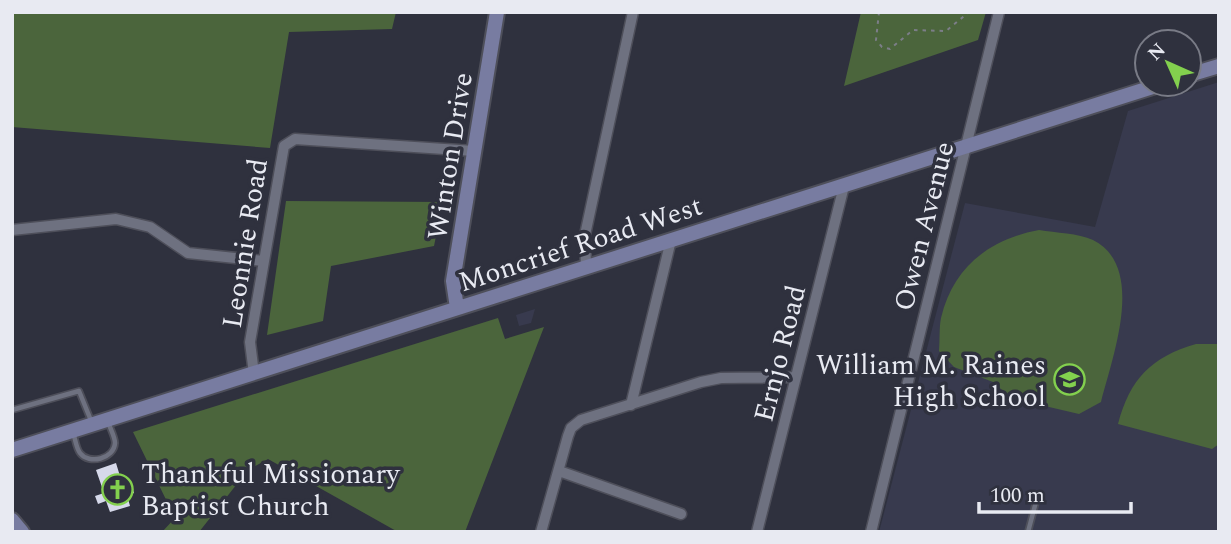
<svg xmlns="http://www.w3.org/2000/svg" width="1231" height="544" viewBox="0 0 1231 544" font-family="Spectral,serif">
<rect width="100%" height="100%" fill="#2f313e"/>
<!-- built -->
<path fill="#383a4e" d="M 1219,82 L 1219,532 L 879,532 L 965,203 L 1095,227 L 1128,111 Z
M 535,309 L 531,323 L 519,326 L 516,315 Z"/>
<!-- green -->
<path fill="#4b653c" d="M 12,12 L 396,12 L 392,29 L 289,32 L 270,148 L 12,127 Z
M 861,12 L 986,12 L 978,40 L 844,86 Z
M 286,201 L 443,202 L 434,246 L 331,266 L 323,321 L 267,335 Z
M 1039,230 C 1056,233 1078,233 1093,240 C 1147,267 1112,358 1101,402 L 1079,414 L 1011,398 L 993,382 L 954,367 L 939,351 C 940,340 939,328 941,318 C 953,267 990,239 1039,230 Z
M 498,318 L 505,339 L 544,327 L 465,532 L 398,532 L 268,459 L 248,470 L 199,532 L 162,532 L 175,518 L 133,432 Z
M 1196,344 L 1219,344 L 1219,444 L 1212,449 L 1118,424 C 1130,379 1151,357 1196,344 Z"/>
<!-- building -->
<path fill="#d6d9ea" d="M 116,463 L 123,486 L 131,484 L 134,493 L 127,495 L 130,506 L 110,512 L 106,501 L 98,504 L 95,496 L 104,493 L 96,470 Z"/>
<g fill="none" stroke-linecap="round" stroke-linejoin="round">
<defs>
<path id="lane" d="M 12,410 L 79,391 L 92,423
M 73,432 C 75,438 76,448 80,453 C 89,465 114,459 115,443 C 115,437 110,428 108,422
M 1028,532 L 1037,498"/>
<path id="street" d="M 12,230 L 116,219 L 150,227 L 188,253 L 264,261
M 586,267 L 585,235 L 633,12
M 254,374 L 250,342 L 284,146 L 295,139 L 474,151
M 631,405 L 671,240
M 559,471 L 681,514
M 541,532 L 568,436 L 571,428 L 581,420 L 701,382 L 721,378 L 796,377
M 757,532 L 844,186
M 871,532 L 999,12"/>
<path id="secondary" d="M 1189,75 L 1219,66
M 457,308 L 453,281 L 497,12
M 12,450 L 1162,84
M 12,520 L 22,532"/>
</defs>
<!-- lane casing -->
<use href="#lane" stroke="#4e4f5a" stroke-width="8"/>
<!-- street casing -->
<use href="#street" stroke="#4e4f5a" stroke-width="13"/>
<!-- secondary casing -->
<use href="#secondary" stroke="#4e4f5a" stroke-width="18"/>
<!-- path -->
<path stroke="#7c7e88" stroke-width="2" stroke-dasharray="3.5 5" stroke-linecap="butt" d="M 879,12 L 876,40 L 882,47 L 890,49 L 913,30 L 946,31 L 969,12"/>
<!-- lane -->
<use href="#lane" stroke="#6e7180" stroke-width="4.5"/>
<!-- street -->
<use href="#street" stroke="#6e7180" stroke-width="10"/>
<!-- secondary -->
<use href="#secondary" stroke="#787ca1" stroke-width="14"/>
</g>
<!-- icons -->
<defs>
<symbol id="school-ring" viewBox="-11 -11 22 22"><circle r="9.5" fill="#2f313e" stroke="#83d04e" stroke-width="1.5"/><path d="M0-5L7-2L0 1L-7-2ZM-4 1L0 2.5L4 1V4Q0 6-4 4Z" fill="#83d04e"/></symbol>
<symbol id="church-ring" viewBox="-11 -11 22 22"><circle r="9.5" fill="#2f313e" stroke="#83d04e" stroke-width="1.5"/><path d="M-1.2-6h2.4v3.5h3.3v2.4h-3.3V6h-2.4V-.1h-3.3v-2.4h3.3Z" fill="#83d04e"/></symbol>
</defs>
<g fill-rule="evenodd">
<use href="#school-ring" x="1052" y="362" width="35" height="35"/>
<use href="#church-ring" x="100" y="472" width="35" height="35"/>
</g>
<g text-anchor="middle" stroke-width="7" stroke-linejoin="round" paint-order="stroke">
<!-- street labels -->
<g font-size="28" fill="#e8eaf2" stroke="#2f313e">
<text transform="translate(449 156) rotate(-81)" y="10">Winton Drive</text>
<text transform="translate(923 226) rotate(-76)" y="10">Owen Avenue</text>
<text transform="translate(244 243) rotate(-81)" y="10">Leonnie Road</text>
<text transform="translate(580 243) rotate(-18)" y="10">Moncrief Road West</text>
<text transform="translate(779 353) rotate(-76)" y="10">Ernjo Road</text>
</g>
<!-- poi labels -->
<g font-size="28" fill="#e8eaf2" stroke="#2f313e" text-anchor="end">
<text x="1046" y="374">William M. Raines<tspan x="1046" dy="32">High School</tspan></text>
<text x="141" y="483" text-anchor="start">Thankful Missionary<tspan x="141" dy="32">Baptist Church</tspan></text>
</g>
</g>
<!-- border -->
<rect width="1231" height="544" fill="none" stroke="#e8eaf2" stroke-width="28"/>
<!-- north arrow -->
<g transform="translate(1168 63) rotate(315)"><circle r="33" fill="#2f313e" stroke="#797b86" stroke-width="2"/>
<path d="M0-5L12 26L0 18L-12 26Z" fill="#83d04e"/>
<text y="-10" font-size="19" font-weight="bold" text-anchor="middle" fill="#e8eaf2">N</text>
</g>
<!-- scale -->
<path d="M979 502v10h152v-10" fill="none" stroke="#e8eaf2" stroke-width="3.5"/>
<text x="990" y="502" font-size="21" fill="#e8eaf2" stroke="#2f313e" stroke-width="5" paint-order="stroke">100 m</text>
</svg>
